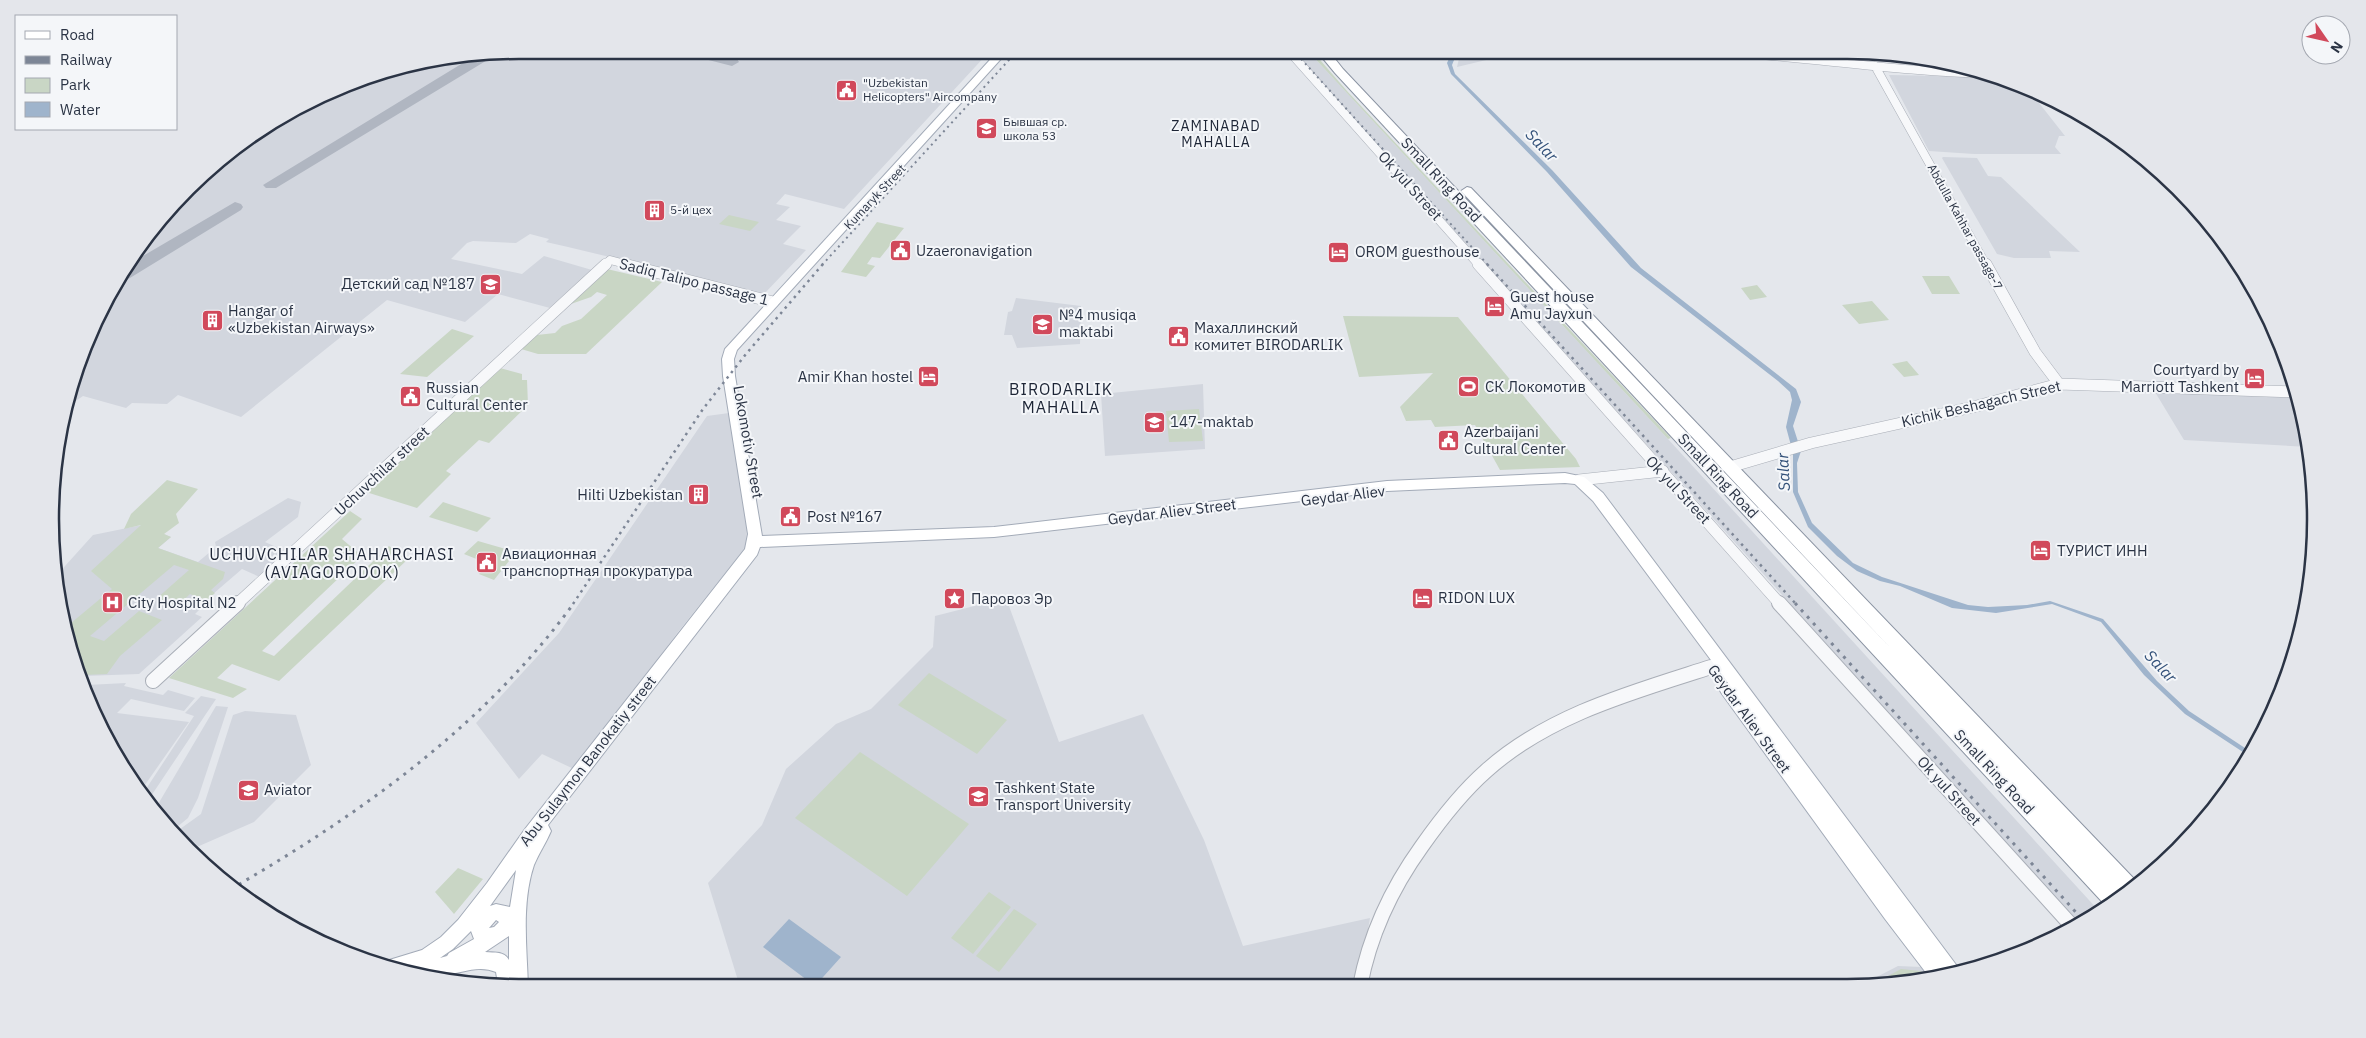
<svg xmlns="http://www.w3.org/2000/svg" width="2366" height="1038" viewBox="0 0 2366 1038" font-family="'IBM Plex Sans',sans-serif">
<rect width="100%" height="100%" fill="#e4e7ec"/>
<!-- built -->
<path fill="#d2d6de" d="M 519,50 L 997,50 L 994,54 L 988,53 L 844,209 L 785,194 L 776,204 L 790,207 L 776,220 L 801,226 L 783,244 L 806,250 L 764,294 L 568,247 L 546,242 L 549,239 L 530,234 L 516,243 L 473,241 L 467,243 L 451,259 L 522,274 L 544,256 L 592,270 L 550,308 L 498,294 L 465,322 L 387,300 L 241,417 L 178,395 L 167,404 L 132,403 L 126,408 L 83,396 L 67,407 L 113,284 L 210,166 L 285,113 L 368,75 Z
M 1291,50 L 1307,50 L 1668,439 L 2099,911 L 2078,923 Z
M 1461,50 L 1615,50 L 1609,53 L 1500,52 L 1503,56 L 1457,67 Z
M 1889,75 L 2003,77 L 2028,89 L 2065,136 L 2059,136 L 2055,147 L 2061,154 L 1974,154 L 1929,151 Z
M 1943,157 L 1977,158 L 1988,176 L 2001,177 L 2080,252 L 2049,251 L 2051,258 L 2014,258 L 1997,254 L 1942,158 Z
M 1016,298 L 1081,306 L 1080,344 L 1017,348 L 1012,335 L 1004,335 L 1008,312 L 1012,311 Z
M 1203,384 L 1205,449 L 1105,456 L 1101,394 Z
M 2152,387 L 2290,395 L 2302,411 L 2308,447 L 2184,440 Z
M 729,413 L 747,526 L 746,547 L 678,632 L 576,770 L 542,754 L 519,779 L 476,723 L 559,633 L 707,416 Z
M 288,498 L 301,502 L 298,517 L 265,542 L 283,550 L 286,555 L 262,578 L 242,569 L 206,600 L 208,601 L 195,614 L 202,617 L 139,674 L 84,676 L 59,610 L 56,576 L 93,535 L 142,525 L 171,537 L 158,548 L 198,562 L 216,547 L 215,542 Z
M 1006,598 L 1059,742 L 1143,714 L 1204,840 L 1243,946 L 1370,918 L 1358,986 L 740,987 L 708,883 L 762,825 L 786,769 L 836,724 L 871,709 L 933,647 L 935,616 Z
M 126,683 L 124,686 L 163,695 L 168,690 L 195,698 L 184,711 L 131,699 L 117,713 L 189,722 L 140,792 L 113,754 L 87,685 Z
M 201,696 L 216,699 L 147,802 L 142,795 L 194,716 L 185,713 Z
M 216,706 L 228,707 L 198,798 L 188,818 L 171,832 L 154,811 Z
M 245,711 L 296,715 L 311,765 L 254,822 L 190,850 L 173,834 L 201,814 L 233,715 Z
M 1898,966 L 1921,967 L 1930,978 L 1908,984 L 1863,984 Z"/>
<!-- green -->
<path fill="#c9d6c5" d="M 1307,50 L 1314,50 L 1321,61 L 1347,91 L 1671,438 L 1668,439 Z
M 729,215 L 759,222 L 750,231 L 719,224 Z
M 877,222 L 904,228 L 880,258 L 872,257 L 867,264 L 875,266 L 866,277 L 841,272 Z
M 607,269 L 662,282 L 586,354 L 538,354 L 521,349 L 537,335 L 555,333 L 562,326 L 581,319 L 607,295 L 597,292 L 591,297 L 568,305 Z
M 1922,276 L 1949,276 L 1960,294 L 1932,294 Z
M 1757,285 L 1767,297 L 1750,300 L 1741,288 Z
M 1872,301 L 1889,320 L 1859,324 L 1842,305 Z
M 1343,316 L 1458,317 L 1576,459 L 1580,467 L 1500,470 L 1475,425 L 1435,427 L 1431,420 L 1406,421 L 1400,407 L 1433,373 L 1359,377 Z
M 452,329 L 474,336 L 427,377 L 400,374 Z
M 1907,361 L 1919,375 L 1904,377 L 1892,364 Z
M 500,368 L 522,374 L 522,380 L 527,380 L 528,405 L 489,443 L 479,440 L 446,471 L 451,474 L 417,508 L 366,492 Z
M 1199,409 L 1203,441 L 1169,442 L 1166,411 Z
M 167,480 L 198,489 L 176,514 L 179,523 L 164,534 L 171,537 L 158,548 L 225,572 L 223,579 L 211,590 L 215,593 L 206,601 L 190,594 L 176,607 L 156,599 L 189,570 L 174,565 L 90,636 L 104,641 L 139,611 L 162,620 L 120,656 L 107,674 L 83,675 L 65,628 L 112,589 L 91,571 L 141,525 L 124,529 L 131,514 Z
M 443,502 L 491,518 L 477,532 L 429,517 Z
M 350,511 L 362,519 L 342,539 L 362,556 L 262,651 L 274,656 L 389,546 L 407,560 L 279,681 L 232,664 L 217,678 L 247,689 L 233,698 L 169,678 Z
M 478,541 L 516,552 L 494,580 L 479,574 L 489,564 L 464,554 Z
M 929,673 L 1007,720 L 977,754 L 898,705 Z
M 860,752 L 969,824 L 907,896 L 795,818 Z
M 458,868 L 483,879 L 454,914 L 435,892 Z
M 989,892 L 1011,907 L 973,954 L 951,938 Z
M 1014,909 L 1037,924 L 999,972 L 976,956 Z
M 1901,969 L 1921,971 L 1927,979 L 1908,984 L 1873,984 Z"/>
<!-- water -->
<path fill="#9fb4cc" d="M 1453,50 L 1458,50 L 1452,65 L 1455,74 L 1552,170 L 1641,268 L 1796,389 L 1801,402 L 1793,426 L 1801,451 L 1797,463 L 1798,492 L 1812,523 L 1853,563 L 1882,577 L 1968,605 L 1988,607 L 2027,605 L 2050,601 L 2103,619 L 2157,681 L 2189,711 L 2248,750 L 2246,754 L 2185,714 L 2144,675 L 2101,622 L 2052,604 L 1996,613 L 1952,608 L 1900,586 L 1880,581 L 1857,571 L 1837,556 L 1808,527 L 1793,492 L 1793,453 L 1786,427 L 1792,400 L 1790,392 L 1778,381 L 1631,267 L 1547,172 L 1451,74 L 1447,63 Z
M 789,919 L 841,957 L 815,986 L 763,947 Z"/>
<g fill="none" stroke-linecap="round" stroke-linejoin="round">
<!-- taxiway -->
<path fill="#b0b6c1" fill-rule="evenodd" d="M 679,50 L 702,50 L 737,59 L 739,62 L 732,66 L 681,53 Z
M 490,55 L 489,59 L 276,188 L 266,188 L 263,185 L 471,58 Z
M 235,202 L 241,204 L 243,207 L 241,210 L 125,281 L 115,281 L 131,263 Z"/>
<defs>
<path id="minor-far2" d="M 1288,50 L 1479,265
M 1689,50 C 1791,54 1891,72 1993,74
M 1875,66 L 1986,265
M 605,265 L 610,260 L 629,265"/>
<path id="minor-far1" d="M 624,264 L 773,302
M 1478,264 L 1780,604
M 1986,264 L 2035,352 L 2059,384
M 1730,467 L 1811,443 L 1973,407 L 2059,384 L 2298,392
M 1579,480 L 1663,471
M 237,604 L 606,264"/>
<path id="minor" d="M 1779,603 L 2072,926
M 153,681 L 238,603
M 1360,986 C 1370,934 1391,889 1422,846 C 1441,819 1461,793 1486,771 C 1548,715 1633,692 1711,667"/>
<path id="major" d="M 999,50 L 1009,50 L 737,350 L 734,359 L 735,376 L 762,536 L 994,527 L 1387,481 L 1565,473 L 1584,477 L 1603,493 L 1960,970 L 1930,978 L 1885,919 L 1722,694 L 1719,689 L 1722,684 L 1728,683 L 1593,501 L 1575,484 L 1565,483 L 1387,491 L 994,537 L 760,547 L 757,555 L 548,825 L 551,831 C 546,843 539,853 534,865 C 521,904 527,948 528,988 L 498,984 L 496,972 C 478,964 461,974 442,975 C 425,976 401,968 384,966 L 386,961 L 422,950 L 441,937 L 458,920 L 487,883 L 525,829 L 745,549 L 748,534 L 723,376 L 722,359 L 725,349 ZM 516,870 L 510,907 L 496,904 L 490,906 ZM 496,920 L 499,922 L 494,927 L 489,928 ZM 471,931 L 474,939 L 449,953 L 447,956 L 440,958 L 453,949 ZM 509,936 L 509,960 C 504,951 495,953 485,952 Z"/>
<path id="highway" d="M 1316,50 L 1328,50 L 1343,69 L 1896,654 L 1461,191 L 1467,187 L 1471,188 L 2139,884 L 2133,891 L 2106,906 L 1335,73 Z"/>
</defs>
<!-- minor-far2 casing -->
<use href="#minor-far2" stroke="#a9aeb7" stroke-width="9"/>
<!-- minor-far1 casing -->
<use href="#minor-far1" stroke="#a9aeb7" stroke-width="12"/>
<!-- minor casing -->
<use href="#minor" stroke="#a9aeb7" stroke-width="16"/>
<!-- major casing -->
<use href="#major" stroke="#a3abb8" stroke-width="2"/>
<!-- highway casing -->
<use href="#highway" stroke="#8b94a3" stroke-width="2"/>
<!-- minor-far2 -->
<use href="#minor-far2" stroke="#f7f8fa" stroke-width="8"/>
<!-- minor-far1 -->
<use href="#minor-far1" stroke="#f7f8fa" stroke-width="11"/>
<!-- minor -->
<use href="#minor" stroke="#f7f8fa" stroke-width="14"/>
<!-- major -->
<use href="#major" fill="#fff" fill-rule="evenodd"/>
<!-- highway -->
<use href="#highway" fill="#fff" fill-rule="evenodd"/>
<!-- rail-far2 -->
<path stroke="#7d8696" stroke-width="2" stroke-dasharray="2 4" stroke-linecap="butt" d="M 1293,50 L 1488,265
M 822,265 L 1018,50"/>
<!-- rail-far1 -->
<path stroke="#7d8696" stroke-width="2.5" stroke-dasharray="2.5 4.5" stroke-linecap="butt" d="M 1487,264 L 1796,604
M 573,604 L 703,409 L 746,354 L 823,264"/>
<!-- rail -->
<path stroke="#7d8696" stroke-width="3" stroke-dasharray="3 6" stroke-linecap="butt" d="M 1795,603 L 2083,920
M 231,889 C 362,813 484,726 574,603"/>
</g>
<!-- icons -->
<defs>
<symbol id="civic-square" viewBox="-11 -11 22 22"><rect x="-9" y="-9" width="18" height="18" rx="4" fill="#d1495b" stroke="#f4f6f9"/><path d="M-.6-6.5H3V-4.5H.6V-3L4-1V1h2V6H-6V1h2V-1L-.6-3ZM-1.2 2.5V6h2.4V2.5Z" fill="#fff"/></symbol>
<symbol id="school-square" viewBox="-11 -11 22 22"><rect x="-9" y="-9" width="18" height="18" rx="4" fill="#d1495b" stroke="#f4f6f9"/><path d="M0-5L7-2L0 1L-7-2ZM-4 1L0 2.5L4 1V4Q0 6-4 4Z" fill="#fff"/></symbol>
<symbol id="building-square" viewBox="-11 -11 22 22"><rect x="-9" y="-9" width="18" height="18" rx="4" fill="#d1495b" stroke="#f4f6f9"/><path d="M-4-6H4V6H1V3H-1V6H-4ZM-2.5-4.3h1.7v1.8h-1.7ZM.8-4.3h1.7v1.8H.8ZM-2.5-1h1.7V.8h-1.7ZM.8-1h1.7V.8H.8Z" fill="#fff"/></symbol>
<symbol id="hotel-square" viewBox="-11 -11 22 22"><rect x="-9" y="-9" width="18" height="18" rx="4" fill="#d1495b" stroke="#f4f6f9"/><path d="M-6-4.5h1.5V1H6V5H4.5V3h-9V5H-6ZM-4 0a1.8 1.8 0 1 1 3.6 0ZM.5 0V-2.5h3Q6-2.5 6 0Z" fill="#fff"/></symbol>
<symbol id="stadium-square" viewBox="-11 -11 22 22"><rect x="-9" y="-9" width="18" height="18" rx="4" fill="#d1495b" stroke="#f4f6f9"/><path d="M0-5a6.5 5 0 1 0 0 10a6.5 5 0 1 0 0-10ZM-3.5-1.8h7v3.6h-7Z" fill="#fff"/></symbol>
<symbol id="sight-square" viewBox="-11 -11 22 22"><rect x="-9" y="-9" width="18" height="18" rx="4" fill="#d1495b" stroke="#f4f6f9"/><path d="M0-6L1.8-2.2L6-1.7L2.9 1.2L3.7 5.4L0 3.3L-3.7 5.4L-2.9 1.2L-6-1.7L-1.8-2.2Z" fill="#fff"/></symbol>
<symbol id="hospital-square" viewBox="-11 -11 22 22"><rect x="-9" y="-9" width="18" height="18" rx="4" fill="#d1495b" stroke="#f4f6f9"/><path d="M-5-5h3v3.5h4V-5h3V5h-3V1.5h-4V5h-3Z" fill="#fff"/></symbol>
<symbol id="university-square" viewBox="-11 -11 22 22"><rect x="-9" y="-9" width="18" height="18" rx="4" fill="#d1495b" stroke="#f4f6f9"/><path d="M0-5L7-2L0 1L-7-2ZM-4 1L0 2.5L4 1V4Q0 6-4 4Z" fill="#fff"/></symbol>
</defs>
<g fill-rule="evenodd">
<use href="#civic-square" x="834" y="78" width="25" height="25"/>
<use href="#school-square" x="974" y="116" width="25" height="25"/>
<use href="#building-square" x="642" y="198" width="25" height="25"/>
<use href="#civic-square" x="888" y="238" width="25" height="25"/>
<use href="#hotel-square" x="1326" y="240" width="25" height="25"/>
<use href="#school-square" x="478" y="272" width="25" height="25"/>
<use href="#hotel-square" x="1482" y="294" width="25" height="25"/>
<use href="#building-square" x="200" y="308" width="25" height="25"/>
<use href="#school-square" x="1030" y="312" width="25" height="25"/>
<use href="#civic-square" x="1166" y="324" width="25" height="25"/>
<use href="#hotel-square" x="916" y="364" width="25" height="25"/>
<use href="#hotel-square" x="2242" y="366" width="25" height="25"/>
<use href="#stadium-square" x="1456" y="374" width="25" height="25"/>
<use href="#civic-square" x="398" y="384" width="25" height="25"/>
<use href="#school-square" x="1142" y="410" width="25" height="25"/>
<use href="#civic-square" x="1436" y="428" width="25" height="25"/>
<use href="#building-square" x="686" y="482" width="25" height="25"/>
<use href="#civic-square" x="778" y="504" width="25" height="25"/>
<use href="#hotel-square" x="2028" y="538" width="25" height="25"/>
<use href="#civic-square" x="474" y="550" width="25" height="25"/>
<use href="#hotel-square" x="1410" y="586" width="25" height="25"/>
<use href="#sight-square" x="942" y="586" width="25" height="25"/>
<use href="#hospital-square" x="100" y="590" width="25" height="25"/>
<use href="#school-square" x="236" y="778" width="25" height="25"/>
<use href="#university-square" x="966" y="784" width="25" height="25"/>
</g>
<g text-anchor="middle" stroke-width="4" stroke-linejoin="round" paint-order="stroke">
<!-- far-poi labels -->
<g font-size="12" fill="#2b3445" stroke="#f4f6f9" text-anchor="start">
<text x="863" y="87">"Uzbekistan<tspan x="863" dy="14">Helicopters" Aircompany</tspan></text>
<text x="1003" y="126">Бывшая ср.<tspan x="1003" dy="14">школа 53</tspan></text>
<text x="670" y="214">5-й цех</text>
</g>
<!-- far-street labels -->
<g font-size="12" fill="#2b3445" stroke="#f4f6f9">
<text transform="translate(875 197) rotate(-47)" y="4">Kumaryk Street</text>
<text transform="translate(1965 227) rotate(61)" y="4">Abdulla Kahhar passage-7</text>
</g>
<!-- far-neighbourhood labels -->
<g font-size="14" letter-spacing="1" fill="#1d2536" stroke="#f4f6f9">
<text x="1216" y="131">ZAMINABAD<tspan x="1216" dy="16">MAHALLA</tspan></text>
</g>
<!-- street labels -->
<g font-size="15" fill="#2b3445" stroke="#f4f6f9">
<text transform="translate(1441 180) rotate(47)" y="5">Small Ring Road</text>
<text transform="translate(1410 186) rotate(48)" y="5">Ok yul Street</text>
<text transform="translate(694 282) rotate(14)" y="5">Sadiq Talipo passage 1</text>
<text transform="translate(1981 404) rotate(-13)" y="5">Kichik Beshagach Street</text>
<text transform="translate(748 442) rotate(80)" y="5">Lokomotiv Street</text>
<text transform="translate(382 471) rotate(-43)" y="5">Uchuvchilar street</text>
<text transform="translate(1718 476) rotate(47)" y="5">Small Ring Road</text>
<text transform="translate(1678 490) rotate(47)" y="5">Ok yul Street</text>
<text transform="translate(1343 496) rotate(-7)" y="5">Geydar Aliev</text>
<text transform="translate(1172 512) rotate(-7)" y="5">Geydar Aliev Street</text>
<text transform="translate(1749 719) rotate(54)" y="5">Geydar Aliev Street</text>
<text transform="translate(588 761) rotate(-52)" y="5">Abu Sulaymon Banokatiy street</text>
<text transform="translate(1994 772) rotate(47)" y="5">Small Ring Road</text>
<text transform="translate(1949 791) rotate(48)" y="5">Ok yul Street</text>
</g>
<!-- poi labels -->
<g font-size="15" fill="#2b3445" stroke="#f4f6f9" text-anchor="start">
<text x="916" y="256">Uzaeronavigation</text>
<text x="1355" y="257">OROM guesthouse</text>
<text x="475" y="289" text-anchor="end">Детский сад №187</text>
<text x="1510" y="302">Guest house<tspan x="1510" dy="17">Amu Jayxun</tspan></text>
<text x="228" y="316">Hangar of<tspan x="228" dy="17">«Uzbekistan Airways»</tspan></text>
<text x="1059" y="320">№4 musiqa<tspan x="1059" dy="17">maktabi</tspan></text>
<text x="1194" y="333">Махаллинский<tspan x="1194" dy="17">комитет BIRODARLIK</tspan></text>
<text x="2239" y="375" text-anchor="end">Courtyard by<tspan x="2239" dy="17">Marriott Tashkent</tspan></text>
<text x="913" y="382" text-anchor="end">Amir Khan hostel</text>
<text x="1485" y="392">СК Локомотив</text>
<text x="426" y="393">Russian<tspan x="426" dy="17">Cultural Center</tspan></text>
<text x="1170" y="427">147-maktab</text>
<text x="1464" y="437">Azerbaijani<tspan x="1464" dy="17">Cultural Center</tspan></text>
<text x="683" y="500" text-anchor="end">Hilti Uzbekistan</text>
<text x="807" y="522">Post №167</text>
<text x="2057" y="556">ТУРИСТ ИНН</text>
<text x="502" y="559">Авиационная<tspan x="502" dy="17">транспортная прокуратура</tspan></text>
<text x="1438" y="603">RIDON LUX</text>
<text x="971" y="604">Паровоз Эр</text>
<text x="128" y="608">City Hospital N2</text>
<text x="995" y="793">Tashkent State<tspan x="995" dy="17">Transport University</tspan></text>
<text x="264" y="795">Aviator</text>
</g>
<!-- water labels -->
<g font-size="16" font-style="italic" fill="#34527a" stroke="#f4f6f9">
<text transform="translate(1542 145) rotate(46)" y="6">Salar</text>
<text transform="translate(1783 472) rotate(-93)" y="6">Salar</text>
<text transform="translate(2161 666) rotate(46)" y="6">Salar</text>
</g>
<!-- neighbourhood labels -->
<g font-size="16" letter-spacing="1" fill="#1d2536" stroke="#f4f6f9">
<text x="1061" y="395">BIRODARLIK<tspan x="1061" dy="18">MAHALLA</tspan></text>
<text x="332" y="560">UCHUVCHILAR SHAHARCHASI<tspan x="332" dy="18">(AVIAGORODOK)</tspan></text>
</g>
</g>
<!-- crop -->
<path d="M0 0H2366V1038H0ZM519 59H1847A460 460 0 0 1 2307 519V519A460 460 0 0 1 1847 979H519A460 460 0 0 1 59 519V519A460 460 0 0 1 519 59Z" fill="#e4e6eb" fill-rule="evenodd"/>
<path fill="none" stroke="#2b3445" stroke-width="2.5" d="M519 59H1847A460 460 0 0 1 2307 519V519A460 460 0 0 1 1847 979H519A460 460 0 0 1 59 519V519A460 460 0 0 1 519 59Z"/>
<!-- legend -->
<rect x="15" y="15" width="162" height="115" fill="#f4f6f9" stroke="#a4a8b1"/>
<rect x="25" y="31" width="25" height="8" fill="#ffffff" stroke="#a4a8b1"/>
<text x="60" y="40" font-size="15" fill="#2b3445">Road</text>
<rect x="25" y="56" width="25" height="8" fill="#7d8696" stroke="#a4a8b1"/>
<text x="60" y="65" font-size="15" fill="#2b3445">Railway</text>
<rect x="25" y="78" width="25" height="15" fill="#c9d6c5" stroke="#a4a8b1"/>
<text x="60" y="90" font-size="15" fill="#2b3445">Park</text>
<rect x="25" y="102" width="25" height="15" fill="#9fb4cc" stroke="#a4a8b1"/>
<text x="60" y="115" font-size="15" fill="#2b3445">Water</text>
<!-- north arrow -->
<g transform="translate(2326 40) rotate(124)"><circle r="24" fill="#f4f6f9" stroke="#a4a8b1"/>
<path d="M0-4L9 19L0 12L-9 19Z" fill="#d1495b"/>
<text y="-8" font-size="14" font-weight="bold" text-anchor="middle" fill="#2b3445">N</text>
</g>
</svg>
